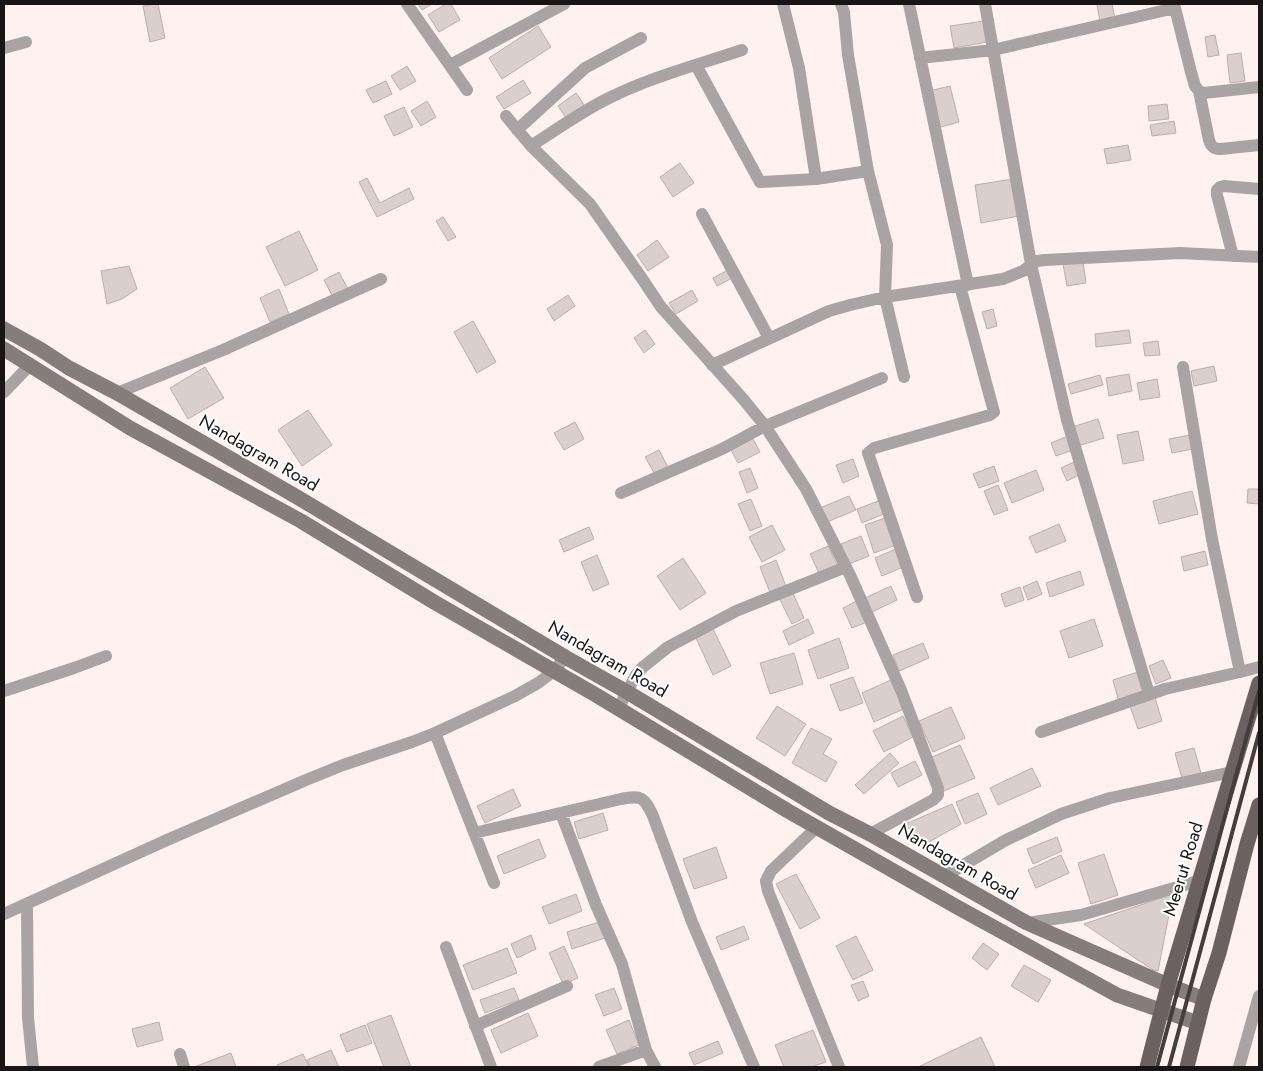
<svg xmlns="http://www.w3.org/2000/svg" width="1263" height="1071" viewBox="0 0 1263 1071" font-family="Jost,sans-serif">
<rect width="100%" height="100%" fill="#fff1f0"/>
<!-- building -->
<path fill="#dbcfcd" stroke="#bbaead" d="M 155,4 L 158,4 L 165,38 L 150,42 L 143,6 Z
M 418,4 L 432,4 L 422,10 Z
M 446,4 L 451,4 L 460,20 L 439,32 L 428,15 Z
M 1097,4 L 1112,4 L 1115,19 L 1100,22 Z
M 984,21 L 987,42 L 954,48 L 950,26 Z
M 538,26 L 551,47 L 502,79 L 489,58 Z
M 1215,35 L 1219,55 L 1208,57 L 1205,37 Z
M 1241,53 L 1245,81 L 1230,83 L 1227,55 Z
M 407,66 L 416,81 L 400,90 L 391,76 Z
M 523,80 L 531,93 L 504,109 L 496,97 Z
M 386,81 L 392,94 L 373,103 L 366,90 Z
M 950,86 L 959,122 L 937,128 L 929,91 Z
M 576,93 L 587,109 L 568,121 L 558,106 Z
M 427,101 L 436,117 L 421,126 L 411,111 Z
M 1167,104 L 1169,119 L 1149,121 L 1148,106 Z
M 404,107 L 413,127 L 394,136 L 384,116 Z
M 1174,121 L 1176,133 L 1152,136 L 1150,125 Z
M 1128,145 L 1131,160 L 1107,164 L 1104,149 Z
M 680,163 L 694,183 L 673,197 L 660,177 Z
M 367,178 L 380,203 L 409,188 L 414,199 L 377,217 L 359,182 Z
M 1013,179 L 1019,216 L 981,223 L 975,185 Z
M 443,217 L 456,237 L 448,241 L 436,221 Z
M 299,231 L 318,270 L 285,286 L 266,247 Z
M 657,240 L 669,257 L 648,271 L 637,255 Z
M 1083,261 L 1086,283 L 1067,286 L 1063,264 Z
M 129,266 L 137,289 L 122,299 L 107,304 L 101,271 Z
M 728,270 L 732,278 L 717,286 L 713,278 Z
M 339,272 L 349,291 L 334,299 L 324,280 Z
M 279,289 L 289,314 L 270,322 L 260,298 Z
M 692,290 L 698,301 L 676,314 L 669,303 Z
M 568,295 L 575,306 L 554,321 L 547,309 Z
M 993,309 L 997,326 L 987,329 L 982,312 Z
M 473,321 L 496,362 L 477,373 L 454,332 Z
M 645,330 L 655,344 L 644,353 L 634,338 Z
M 1129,330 L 1131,343 L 1096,347 L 1095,334 Z
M 1158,341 L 1160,355 L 1145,356 L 1143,343 Z
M 1214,366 L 1217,381 L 1194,386 L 1191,371 Z
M 205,367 L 224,398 L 188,419 L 170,388 Z
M 1129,374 L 1132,391 L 1109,396 L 1106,378 Z
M 1100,375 L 1103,385 L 1071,394 L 1068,384 Z
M 1157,379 L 1160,397 L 1140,400 L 1137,383 Z
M 308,410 L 332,445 L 302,466 L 278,430 Z
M 1098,419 L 1104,438 L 1078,446 L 1072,427 Z
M 575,422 L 584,439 L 564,450 L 554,433 Z
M 1138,431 L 1144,460 L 1123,464 L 1117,435 Z
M 1190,435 L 1193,449 L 1172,453 L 1169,439 Z
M 1068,436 L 1073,450 L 1056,456 L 1051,443 Z
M 752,437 L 760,452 L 738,463 L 730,448 Z
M 659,450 L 670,471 L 657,478 L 645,457 Z
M 853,459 L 859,476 L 843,483 L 836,465 Z
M 1076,461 L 1083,473 L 1067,481 L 1061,468 Z
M 994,466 L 999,481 L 979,488 L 973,474 Z
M 750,468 L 758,488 L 747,493 L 739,472 Z
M 1036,470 L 1044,490 L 1012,503 L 1004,483 Z
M 998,485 L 1008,510 L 994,515 L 984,491 Z
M 1248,489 L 1259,489 L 1259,504 L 1247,503 Z
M 1192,491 L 1198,514 L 1159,524 L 1153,501 Z
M 849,496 L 856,510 L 827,522 L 820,508 Z
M 751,499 L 762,526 L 750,531 L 738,504 Z
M 881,500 L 886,513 L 862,523 L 857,509 Z
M 885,518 L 896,545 L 874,553 L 865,525 Z
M 1059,524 L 1066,541 L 1036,553 L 1029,537 Z
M 772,525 L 785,550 L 762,562 L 749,537 Z
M 589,527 L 594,539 L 564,552 L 559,540 Z
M 861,536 L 869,556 L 849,564 L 841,544 Z
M 828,546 L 837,565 L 819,573 L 810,554 Z
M 896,549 L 903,567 L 882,576 L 875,558 Z
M 1205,551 L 1208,565 L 1184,571 L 1181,557 Z
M 597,555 L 609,584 L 593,591 L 581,562 Z
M 683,558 L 706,593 L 680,610 L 657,576 Z
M 776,560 L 787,589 L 771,595 L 760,567 Z
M 1080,571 L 1084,585 L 1050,597 L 1046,583 Z
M 1037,581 L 1042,594 L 1028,600 L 1023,587 Z
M 891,586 L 897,600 L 872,612 L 865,598 Z
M 1020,587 L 1024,600 L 1005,607 L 1001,594 Z
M 792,591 L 804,618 L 792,624 L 779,598 Z
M 857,601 L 867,622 L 852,628 L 843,608 Z
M 808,619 L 814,633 L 789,645 L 783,631 Z
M 1094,619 L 1103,646 L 1069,658 L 1060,631 Z
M 713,629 L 731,666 L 713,675 L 696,638 Z
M 839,638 L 849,668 L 818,679 L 808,650 Z
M 923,643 L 929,658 L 899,671 L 893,655 Z
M 794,653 L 803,684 L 770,694 L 760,663 Z
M 1163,660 L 1171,678 L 1156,684 L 1149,666 Z
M 1141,671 L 1147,693 L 1119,702 L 1113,680 Z
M 853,677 L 863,703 L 840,711 L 830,685 Z
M 891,680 L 904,709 L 874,722 L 862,693 Z
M 1154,695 L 1162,721 L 1138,729 L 1129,703 Z
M 777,706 L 806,724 L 785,756 L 756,738 Z
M 951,707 L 965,738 L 933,752 L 919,721 Z
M 903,716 L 913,737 L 884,752 L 873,731 Z
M 811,728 L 832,739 L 823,754 L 837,762 L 826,782 L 792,763 Z
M 960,745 L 975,778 L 944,791 L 930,758 Z
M 1194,748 L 1201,773 L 1182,778 L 1175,753 Z
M 890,753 L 899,763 L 864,794 L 855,785 Z
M 915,761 L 922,775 L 898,787 L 891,773 Z
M 1032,768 L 1041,786 L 998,805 L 990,788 Z
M 513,789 L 521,806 L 485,823 L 477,806 Z
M 978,793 L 987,814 L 965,824 L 956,802 Z
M 952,804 L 961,824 L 929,842 L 903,825 Z
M 603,813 L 608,830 L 579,839 L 574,822 Z
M 1057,837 L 1062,851 L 1033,864 L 1027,849 Z
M 539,839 L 546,857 L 504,874 L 497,856 Z
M 716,847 L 727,878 L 694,889 L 683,859 Z
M 1104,854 L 1118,895 L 1091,904 L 1078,863 Z
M 1061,855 L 1069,873 L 1036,888 L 1028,870 Z
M 796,874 L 820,918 L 800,929 L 776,884 Z
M 576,894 L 582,911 L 549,924 L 542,907 Z
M 1173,894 L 1158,971 L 1153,970 L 1084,924 Z
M 599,922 L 605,938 L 572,949 L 567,932 Z
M 744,926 L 749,939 L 721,950 L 716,937 Z
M 531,935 L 536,949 L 517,958 L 511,944 Z
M 856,936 L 873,970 L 853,980 L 836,946 Z
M 983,943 L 999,954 L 987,970 L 972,958 Z
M 564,946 L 578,978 L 563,984 L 549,953 Z
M 507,948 L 517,973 L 473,990 L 463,965 Z
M 1024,965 L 1051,980 L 1038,1002 L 1011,986 Z
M 863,981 L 869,996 L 858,1001 L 851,985 Z
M 514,988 L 519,1000 L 485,1013 L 480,1000 Z
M 614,988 L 622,1009 L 604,1016 L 595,995 Z
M 528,1013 L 538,1036 L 501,1053 L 491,1030 Z
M 391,1015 L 411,1067 L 384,1067 L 367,1024 Z
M 629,1020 L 639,1045 L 617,1054 L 606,1030 Z
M 159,1022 L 163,1040 L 137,1047 L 132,1029 Z
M 365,1025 L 372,1043 L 347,1052 L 340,1035 Z
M 813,1030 L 826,1062 L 811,1067 L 784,1067 L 775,1045 Z
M 981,1037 L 995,1067 L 918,1067 Z
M 718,1041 L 723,1053 L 694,1065 L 689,1053 Z
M 331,1050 L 339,1067 L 310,1067 L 307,1060 Z
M 231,1053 L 236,1067 L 194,1067 Z
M 303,1054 L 309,1067 L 278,1067 L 277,1065 Z"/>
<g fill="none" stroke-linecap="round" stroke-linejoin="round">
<!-- street -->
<path stroke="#a9a4a3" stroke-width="12" d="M 407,4 L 467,90
M 783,4 L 799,68 L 816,179
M 841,4 L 844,12 L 848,55 L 868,171 L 887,245 L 885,297 L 904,377
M 909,4 L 968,285
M 985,4 L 1031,264 L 1067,420 L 1149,694
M 1174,4 L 1191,72 L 1195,86 L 1199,91 L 1203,93 L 1213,92 L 1259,87
M 4,48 L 26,42
M 920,58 L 993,50 L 1175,8
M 450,65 L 564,4
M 696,65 L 760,182 L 816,179 L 868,171
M 1199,91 L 1209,140 C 1211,147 1214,149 1221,149 L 1259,145
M 506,116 L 531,146 L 590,204 L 643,280 L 661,307 L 744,400 L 765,426 L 806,489 L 850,575 L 901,690 L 938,788 L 938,795 L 933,800 L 870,834
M 517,130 L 585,68 L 641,38
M 531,146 C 556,130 582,111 609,98 C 651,77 697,65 742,50
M 702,214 L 769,338
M 1233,256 L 1217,195 L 1217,190 L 1220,187 L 1224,186 L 1259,189
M 712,365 L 829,311 L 850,305 L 885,297 L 1003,279 L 1023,271 L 1037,261 L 1045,260 L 1180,253 L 1259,257
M 1183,367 L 1212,539 L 1240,672
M 4,392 L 30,365
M 117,393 L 223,350 L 381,279
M 621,493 L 722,449 L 765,426 L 882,378
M 917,597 L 868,453 L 874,448 L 990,415 L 994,412 L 960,286
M 4,691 L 74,668 L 106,656
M 618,709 L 636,675 L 643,667 L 668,647 L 736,611 L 846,567
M 1041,732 L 1165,689 L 1240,672 L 1259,667
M 435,733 L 494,883
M 561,813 L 596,905 L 622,964 L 646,1050 L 655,1067
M 817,827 L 771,871 L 766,881 L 768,891 L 839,1067
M 474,833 L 621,799 C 642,795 644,797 653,816 L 692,922 L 754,1067
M 945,876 L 1006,840 L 1061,814 L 1110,798 L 1232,772
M 27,904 L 28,1018 L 33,1067
M 4,914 L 167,840 L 306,780 L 343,765 L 412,742 L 435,733 L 515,696 L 538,683 L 554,671 L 565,657
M 1027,923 L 1081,915 L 1198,881
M 446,947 L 491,1067
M 475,1026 L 567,986
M 180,1054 L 184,1067
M 599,1067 L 646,1050
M 1239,1067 L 1259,996"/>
<!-- secondary -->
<path stroke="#847d7c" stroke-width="15" d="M 4,329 L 40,349 L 69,368 L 117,393 L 297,497 L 565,657 L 627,692 L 829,813 L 870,834 L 1027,923 L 1168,985 L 1204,999
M 4,349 L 130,428 L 301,521 L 434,602 L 596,695 L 788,811 L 957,907 L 1117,995 L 1198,1023"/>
<!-- primary -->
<path stroke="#6b6160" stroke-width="15" d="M 1147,1067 L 1168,985 L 1259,683
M 1187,1067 L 1204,999 L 1219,953 L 1247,844 L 1259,805"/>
<!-- rail -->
<path stroke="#433d3d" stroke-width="4" d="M 1157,1067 L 1259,691
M 1169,1067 L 1259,733"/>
</g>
<g text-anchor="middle" stroke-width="4" stroke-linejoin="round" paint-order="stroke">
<!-- street labels -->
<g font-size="18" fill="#191515" stroke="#fff">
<text transform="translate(259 453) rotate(30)" y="6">Nandagram Road</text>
<text transform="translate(608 659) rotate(30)" y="6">Nandagram Road</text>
<text transform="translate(958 862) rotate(30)" y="6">Nandagram Road</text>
<text transform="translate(1183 869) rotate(-73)" y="6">Meerut Road</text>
</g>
</g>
<!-- border -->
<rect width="1263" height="1071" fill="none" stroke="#191515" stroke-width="10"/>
</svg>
